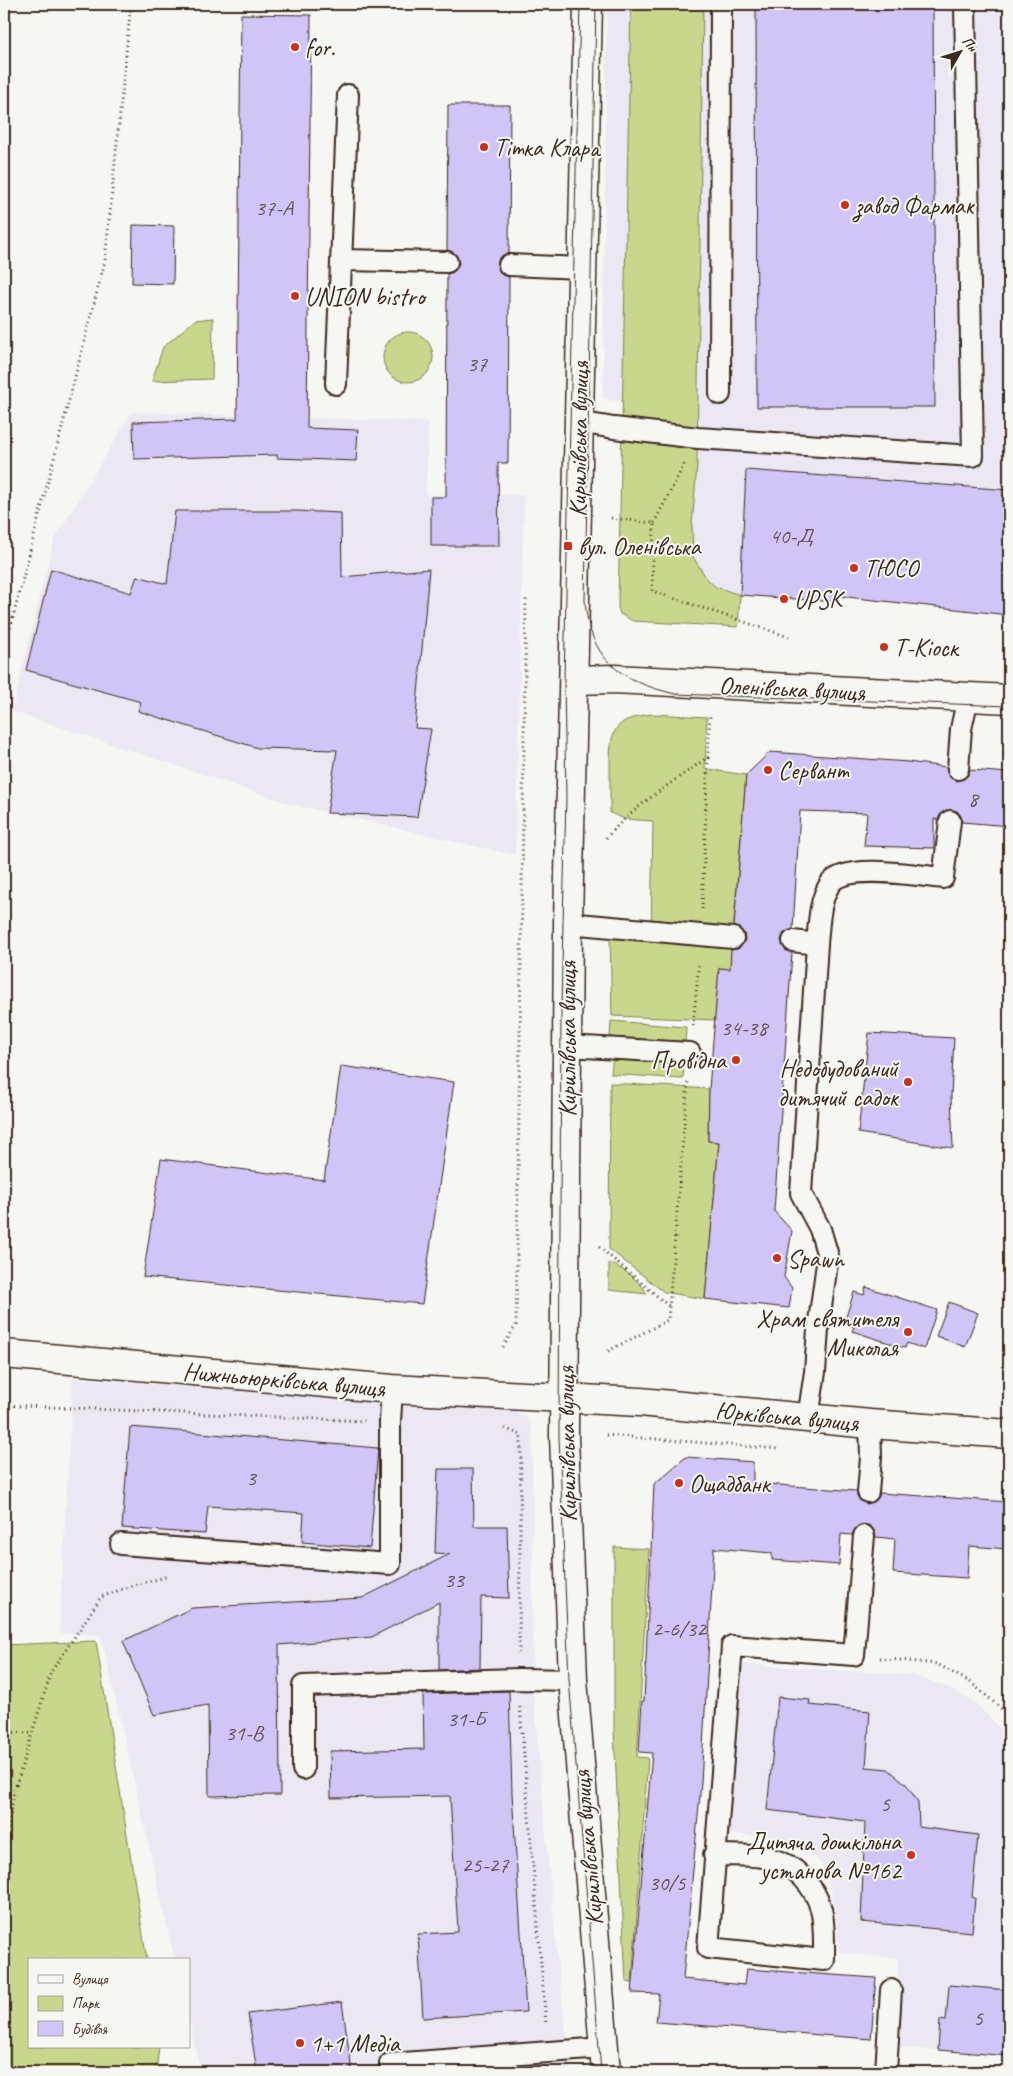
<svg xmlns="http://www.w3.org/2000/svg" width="1013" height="2076" viewBox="0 0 1013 2076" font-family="Caveat,sans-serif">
<rect width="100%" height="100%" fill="#f6f6f2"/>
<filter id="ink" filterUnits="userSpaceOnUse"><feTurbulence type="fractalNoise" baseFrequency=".02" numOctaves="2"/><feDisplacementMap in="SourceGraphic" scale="10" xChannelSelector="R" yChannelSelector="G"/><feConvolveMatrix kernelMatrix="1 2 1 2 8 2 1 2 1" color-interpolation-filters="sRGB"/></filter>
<g filter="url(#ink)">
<!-- built -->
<path fill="#ebe7f3" d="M 607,4 L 1009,4 L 1009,615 L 838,593 L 837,602 L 740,595 L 716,587 L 707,579 L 699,570 L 693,558 L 692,525 L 698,438 L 697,420 L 603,398 Z
M 132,412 L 428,422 L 426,495 L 524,495 L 515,855 L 291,804 L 12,711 L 54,540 Z
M 73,1378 L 516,1411 L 527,1418 L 532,1428 L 533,1691 L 557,1959 L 571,2072 L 201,2072 L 189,2019 L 189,1960 L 175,1960 L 101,1635 L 59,1633 Z
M 741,1664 L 912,1675 L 947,1687 L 975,1703 L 1006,1734 L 1009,1739 L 1009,2056 L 898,2047 L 898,1958 L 839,1952 L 836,1912 L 830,1885 L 820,1862 L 804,1848 L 782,1837 L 729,1834 Z"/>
<!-- green -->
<path fill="#c8d78b" stroke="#828054" d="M 631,4 L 703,4 L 697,465 L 692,525 L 693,557 L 707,579 L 716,587 L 740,595 L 738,627 L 633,621 L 620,614 L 618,607 Z
M 213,318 L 212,379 L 152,381 L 163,347 L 195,320 Z
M383 357a25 25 0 1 1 50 0a25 25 0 1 1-50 0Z
M 652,714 L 707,717 L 705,769 L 746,775 L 730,969 L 719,969 L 715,1020 L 612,1016 L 610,937 L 651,939 L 653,821 L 625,819 L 610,813 C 610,797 610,781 610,766 C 610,729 614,719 652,714 Z
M 611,1021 L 686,1027 L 685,1043 L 610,1037 Z
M 613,1055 L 684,1061 L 683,1079 L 611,1074 Z
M 610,1083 L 709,1089 L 708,1141 L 719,1142 L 705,1299 L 664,1292 L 609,1249 Z
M 609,1263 C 623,1268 641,1281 647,1294 L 609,1290 Z
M 614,1547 L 649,1549 L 637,1757 L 648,1758 L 632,1983 L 626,1982 L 614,1729 Z
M 96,1641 L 147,1960 L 29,1960 L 29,2047 L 159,2047 L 156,2072 L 4,2072 L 4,1645 Z"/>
<!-- building -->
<path fill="#d1c4f6" stroke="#3b2a1e" d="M 756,4 L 933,4 L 935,407 L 757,407 Z
M 241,14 L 311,15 L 307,428 L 358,430 L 356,461 L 277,458 L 277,455 L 134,459 L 133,422 L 237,419 Z
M 448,105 L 510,105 L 509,253 L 499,258 L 497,265 L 502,275 L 509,277 L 508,463 L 498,463 L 499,546 L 431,546 L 431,497 L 446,497 L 447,274 L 453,272 L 459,263 L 457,256 L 453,252 L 447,250 Z
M 133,225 L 174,226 L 173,284 L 132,283 Z
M 746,470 L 1009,490 L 1009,615 L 838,596 L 837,602 L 740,595 Z
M 175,511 L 297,511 L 341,513 L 342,577 L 429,569 L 415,728 L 431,729 L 417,817 L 327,813 L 337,750 L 258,748 L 138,711 L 141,702 L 26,670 L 51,569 L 131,593 L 137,576 L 167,584 Z
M 770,752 L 908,762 L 946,767 L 948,775 L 957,781 L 964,779 L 970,770 L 1009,773 L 1009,826 L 962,822 L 961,816 L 957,811 L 946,810 L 941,814 L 938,820 L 934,819 L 934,848 L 864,846 L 867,813 L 800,811 L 793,929 L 784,933 L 781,940 L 785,950 L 792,953 L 774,1211 L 792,1231 L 784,1277 L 792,1288 L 789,1308 L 705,1299 L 719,1142 L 708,1141 L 709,1089 L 719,968 L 730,969 L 731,950 L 738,949 L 745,940 L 744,933 L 740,929 L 734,926 L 746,775 Z
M 869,1033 L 954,1038 L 951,1096 L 953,1148 L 858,1133 Z
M 341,1066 L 454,1082 L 422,1304 L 143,1277 L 161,1159 L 324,1180 Z
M 866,1287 L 937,1310 L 924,1349 L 907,1343 L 905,1348 L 852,1331 L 854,1327 L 844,1323 L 854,1292 L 864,1295 Z
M 949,1302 L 978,1313 L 965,1347 L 936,1336 Z
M 130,1427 L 378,1448 L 370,1548 L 302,1542 L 304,1513 L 208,1506 L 205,1534 L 122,1528 Z
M 686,1457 L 753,1462 L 753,1483 L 856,1491 L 858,1497 L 867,1504 L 873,1502 L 878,1498 L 880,1493 L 1009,1502 L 1009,1549 L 969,1546 L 967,1578 L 893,1573 L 895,1539 L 876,1537 L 874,1531 L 865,1524 L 859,1526 L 852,1535 L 841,1534 L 839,1565 L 772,1560 L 772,1553 L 714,1548 L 701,1783 L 683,1979 L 744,1985 L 746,1969 L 876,1978 L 871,2039 L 656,2022 L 659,1994 L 632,1993 L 652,1753 L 639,1752 L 642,1701 L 644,1701 L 654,1484 Z
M 438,1469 L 473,1469 L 474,1526 L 507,1526 L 509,1598 L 481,1597 L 480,1668 L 439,1670 L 439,1602 L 372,1637 L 279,1645 L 280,1795 L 209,1796 L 208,1705 L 154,1715 L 123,1641 L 192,1608 L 362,1598 L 450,1554 L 435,1553 Z
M 509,1691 L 512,1793 L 526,2012 L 423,2018 L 418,1934 L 458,1932 L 450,1796 L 331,1798 L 330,1751 L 424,1749 L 423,1694 Z
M 778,1697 L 810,1700 L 809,1705 L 870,1711 L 866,1767 L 888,1769 L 906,1784 L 918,1802 L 919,1827 L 978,1835 L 972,1897 L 975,1898 L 972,1932 L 861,1922 L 865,1822 L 767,1810 Z
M 949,1985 L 1009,1990 L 1009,2056 L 938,2050 L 940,2020 L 946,2021 Z
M 342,2002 L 352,2072 L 257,2072 L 248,2014 Z"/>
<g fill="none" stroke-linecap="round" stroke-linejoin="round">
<defs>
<path id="lane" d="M 341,260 L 447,262
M 509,265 L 582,268
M 336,384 L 348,95
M 720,394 L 721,4
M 578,422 L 614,428 L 698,438 L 973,456 L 965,4
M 958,769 L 961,729 L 968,697
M 568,923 L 733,938
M 793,941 L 817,944 L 801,1193 L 820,1229 L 828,1256 L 818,1329 L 815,1372 L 808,1418
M 817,944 C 819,924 819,901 830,884 C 845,862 919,876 943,878 L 950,821
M 567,1046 L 690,1053
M 868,1492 L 871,1457 L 870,1424
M 121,1544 L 390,1564 L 390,1422 L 392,1389
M 303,1769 L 303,1686 L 519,1679 L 573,1680
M 714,1855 C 733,1856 754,1854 772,1859 C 795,1864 815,1887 821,1909 C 825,1925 824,1944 824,1960 L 708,1948 L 732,1646 L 854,1655 L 864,1536
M 390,2064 L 603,2048
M 886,2072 L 891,1990"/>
<path id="street" d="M 574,680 L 614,679 L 1009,699
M 4,1354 L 392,1389 L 640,1402 L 870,1424 L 1009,1434"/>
<path id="secondary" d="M 588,4 L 568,923 L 564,1436 L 573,1680 L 606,2072"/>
</defs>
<!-- lane casing -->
<use href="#lane" stroke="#3b2a1e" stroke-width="24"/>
<!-- street casing -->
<use href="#street" stroke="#3b2a1e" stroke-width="31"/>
<!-- secondary casing -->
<use href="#secondary" stroke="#3b2a1e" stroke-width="31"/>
<!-- path -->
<path stroke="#3b2a1e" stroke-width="3" stroke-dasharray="1 4" stroke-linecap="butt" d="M 611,518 L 654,523 L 652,591 L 789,637
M 654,523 L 685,463
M 4,652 L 105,261 L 131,4
M 606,838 C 635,805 673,782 708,757 L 710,714
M 702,909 L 708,757
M 693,1026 L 699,962
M 599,1247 L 670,1307
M 503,1347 L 516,1325 L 526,596
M 608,1351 L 668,1320 L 688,1079
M 4,1405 L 364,1421
M 505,1428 L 521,1435 L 519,1653
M 606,1435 L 780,1449
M 880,1658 L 937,1664 L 970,1682 L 1001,1708 L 1009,1709
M 520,1707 L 546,2024
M 4,1732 L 32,1733
M 4,1854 L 14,1792 L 51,1672 L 101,1597 L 131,1586 L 169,1576"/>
<!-- lane -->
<use href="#lane" stroke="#f6f6f2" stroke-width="20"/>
<!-- street -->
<use href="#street" stroke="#f6f6f2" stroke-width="28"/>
<!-- secondary -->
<use href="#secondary" stroke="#f6f6f2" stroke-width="28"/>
<!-- tram -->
<path stroke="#3b2a1e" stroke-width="1" d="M 580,4 L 564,680 L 566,797 L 561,1008 L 559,1436 L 569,1679 L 601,2072
M 596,4 L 585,600 C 589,659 620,681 675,694 L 1009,706"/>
</g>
</g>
<!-- markers -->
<g fill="#c8321e" stroke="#f6f6f2" stroke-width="2">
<circle cx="295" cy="47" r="5"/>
<circle cx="484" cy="147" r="5"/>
<circle cx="845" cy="205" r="5"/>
<circle cx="295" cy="296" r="5"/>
<rect x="563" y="541" width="10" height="10" rx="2.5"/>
<circle cx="854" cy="568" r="5"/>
<circle cx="784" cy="599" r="5"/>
<circle cx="884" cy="647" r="5"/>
<circle cx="768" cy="770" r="5"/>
<circle cx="736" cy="1060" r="5"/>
<circle cx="908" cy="1082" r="5"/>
<circle cx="777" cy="1258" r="5"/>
<circle cx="908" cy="1332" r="5"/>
<circle cx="679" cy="1483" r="5"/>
<circle cx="911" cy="1855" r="5"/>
<circle cx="300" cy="2043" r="5"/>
</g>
<g text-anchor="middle" stroke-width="4" stroke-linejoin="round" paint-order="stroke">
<!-- number labels -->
<g font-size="22" fill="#605054">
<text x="274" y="215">37-А</text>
<text x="477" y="371">37</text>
<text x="791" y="543">40-Д</text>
<text x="973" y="806">8</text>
<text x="744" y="1035">34-38</text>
<text x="251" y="1485">3</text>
<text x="454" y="1587">33</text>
<text x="679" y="1636">2-6/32</text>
<text x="466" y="1726">31-Б</text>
<text x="244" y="1740">31-В</text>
<text x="885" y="1811">5</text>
<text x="485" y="1872">25-27</text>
<text x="667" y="1890">30/5</text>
<text x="978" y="2025">5</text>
</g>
<!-- poi labels -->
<g font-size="25" fill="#3b2a1e" stroke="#f6f6f2" text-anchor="start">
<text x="305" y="56">for.</text>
<text x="494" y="156">Тітка Клара</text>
<text x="855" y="214">завод Фармак</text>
<text x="305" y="305">UNION bistro</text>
<text x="578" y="555">вул. Оленівська</text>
<text x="864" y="577">ТЮСО</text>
<text x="794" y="608">UPSK</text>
<text x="894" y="656">Т-Кіоск</text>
<text x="778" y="779">Сервант</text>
<text x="726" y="1069" text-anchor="end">Провідна</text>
<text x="898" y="1077" text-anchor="end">Недобудований<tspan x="898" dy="29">дитячий садок</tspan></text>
<text x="787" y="1267">Spawn</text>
<text x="898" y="1327" text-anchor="end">Храм святителя<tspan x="898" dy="29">Миколая</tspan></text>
<text x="689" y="1492">Ощадбанк</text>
<text x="901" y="1850" text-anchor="end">Дитяча дошкільна<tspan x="901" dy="29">установа №162</tspan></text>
<text x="310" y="2052">1+1 Медіа</text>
</g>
<!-- street labels -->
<g font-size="25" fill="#3b2a1e" stroke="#f6f6f2">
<text transform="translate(578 439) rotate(-89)" y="9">Кирилівська вулиця</text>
<text transform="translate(792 688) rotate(3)" y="9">Оленівська вулиця</text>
<text transform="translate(567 1039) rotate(-90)" y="9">Кирилівська вулиця</text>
<text transform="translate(284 1379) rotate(5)" y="9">Нижньоюрківська вулиця</text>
<text transform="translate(787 1416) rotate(5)" y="9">Юрківська вулиця</text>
<text transform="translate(566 1444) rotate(-91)" y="9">Кирилівська вулиця</text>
<text transform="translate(587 1848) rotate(-95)" y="9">Кирилівська вулиця</text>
</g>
</g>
<!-- margin -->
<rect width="1013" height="2076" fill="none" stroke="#f6f6f2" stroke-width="20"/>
<rect x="10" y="10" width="993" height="2056" fill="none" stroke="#3b2a1e" stroke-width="2" filter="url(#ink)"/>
<!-- legend -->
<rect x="28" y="1958" width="162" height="90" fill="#f6f6f2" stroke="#aba49d"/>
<rect x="38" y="1975" width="25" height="8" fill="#f6f6f2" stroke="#aba49d"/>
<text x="72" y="1984" font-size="15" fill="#3b2a1e">Вулиця</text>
<rect x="38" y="1996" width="25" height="15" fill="#c8d78b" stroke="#aba49d"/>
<text x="72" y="2008" font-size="15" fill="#3b2a1e">Парк</text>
<rect x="38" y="2021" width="25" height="15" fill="#d1c4f6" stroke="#aba49d"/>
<text x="72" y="2034" font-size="15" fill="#3b2a1e">Будівля</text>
<!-- north arrow -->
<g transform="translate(960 52) rotate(51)" stroke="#f6f6f2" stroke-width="4" paint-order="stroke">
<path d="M0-4L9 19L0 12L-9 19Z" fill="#3b2a1e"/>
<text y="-8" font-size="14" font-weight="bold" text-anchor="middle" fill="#3b2a1e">Пн</text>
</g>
</svg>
